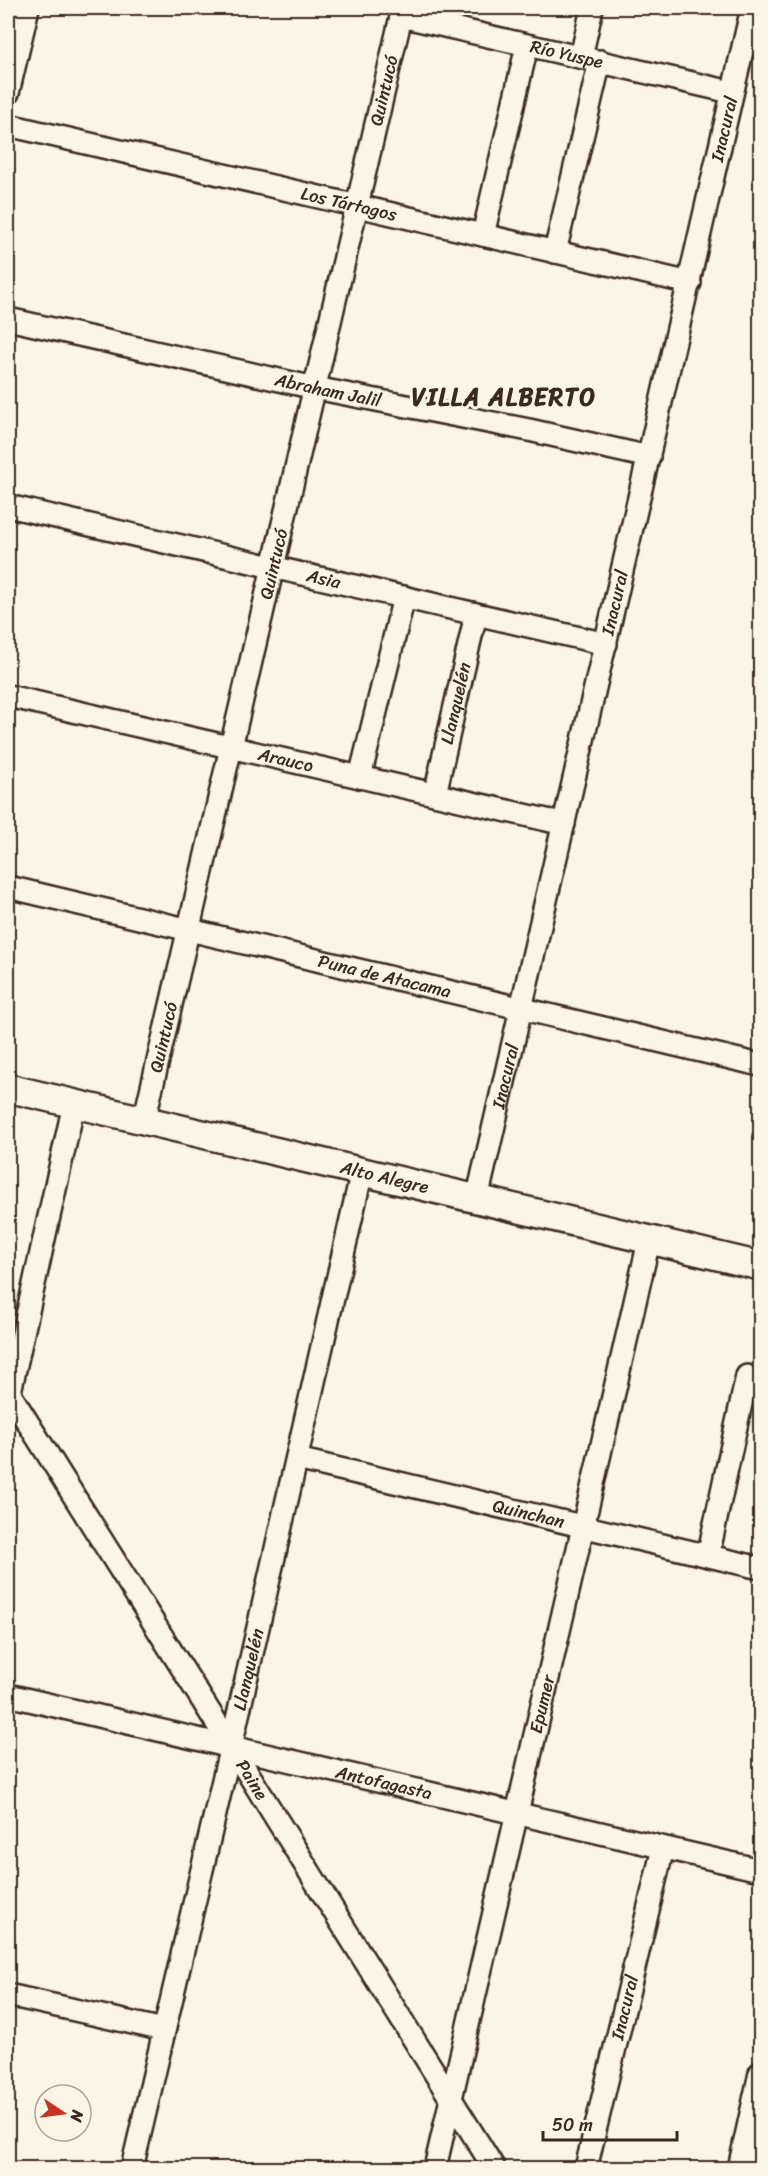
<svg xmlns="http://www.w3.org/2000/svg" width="768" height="2176" viewBox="0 0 768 2176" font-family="Sriracha,sans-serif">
<rect width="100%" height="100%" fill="#fcf5e5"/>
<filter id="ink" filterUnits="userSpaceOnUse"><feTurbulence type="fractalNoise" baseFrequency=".0167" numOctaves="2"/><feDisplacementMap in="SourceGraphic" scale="12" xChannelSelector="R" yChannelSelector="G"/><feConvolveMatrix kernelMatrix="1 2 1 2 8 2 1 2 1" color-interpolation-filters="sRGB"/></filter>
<g filter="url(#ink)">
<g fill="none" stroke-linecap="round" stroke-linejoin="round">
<defs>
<g id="minor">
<path id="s1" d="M 401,16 L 731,92"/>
<path d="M 581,57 L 592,8"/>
<path d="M 8,93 L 28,8"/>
<path id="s2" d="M 8,125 L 690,283"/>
<path d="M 483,235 L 527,46"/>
<path d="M 555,252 L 600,61"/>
<path id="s3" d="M 8,319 L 315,388 L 529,430 L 649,457"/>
<path id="s4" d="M 8,506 L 606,644"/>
<path id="s5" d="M 8,696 L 564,824"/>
<path d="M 360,777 L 404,597"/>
<path id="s6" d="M 435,794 L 476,614"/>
<path id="s7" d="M 8,887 L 760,1065"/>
<path id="s8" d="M 144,1121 L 403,8"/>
<path id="s9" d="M 477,1199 L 752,8"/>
<path id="s10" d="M 8,1391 L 231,1746 L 494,2168"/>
<path d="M 8,1401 L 74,1104"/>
<path id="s11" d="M 297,1459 L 760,1568"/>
<path d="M 708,1556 L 747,1376"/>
<path id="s12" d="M 8,1695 L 760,1870"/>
<path d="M 8,1995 L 164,2030"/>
<path id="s13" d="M 132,2168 L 231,1746 L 362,1171"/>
<path id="s14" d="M 435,2168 L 649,1241"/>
<path id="s15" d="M 586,2168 L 663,1848"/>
<path d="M 739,2168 L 760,2073"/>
</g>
<g id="major">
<path id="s16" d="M 8,1088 L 760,1266"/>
</g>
</defs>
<!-- minor casing -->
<use href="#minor" stroke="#3b2a1e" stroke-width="26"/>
<!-- major casing -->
<use href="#major" stroke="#3b2a1e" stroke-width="32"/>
<!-- minor -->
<use href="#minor" stroke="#fcf5e5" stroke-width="21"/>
<!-- major -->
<use href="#major" stroke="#fcf5e5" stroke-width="27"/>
</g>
</g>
<g text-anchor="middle" stroke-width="6" stroke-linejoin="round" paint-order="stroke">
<!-- street labels -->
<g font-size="18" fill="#3b2a1e" stroke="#fcf5e5">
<text dy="6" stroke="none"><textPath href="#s1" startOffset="170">Río Yuspe</textPath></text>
<text dy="6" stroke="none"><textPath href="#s8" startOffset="1058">Quintucó</textPath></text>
<text dy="6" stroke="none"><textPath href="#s9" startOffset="1098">Inacural</textPath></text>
<text dy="6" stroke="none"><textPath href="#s2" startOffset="350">Los Tártagos</textPath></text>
<text dy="6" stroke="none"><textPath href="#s3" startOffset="328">Abraham Jalil</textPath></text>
<text dy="6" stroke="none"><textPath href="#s8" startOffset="572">Quintucó</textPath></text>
<text dy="6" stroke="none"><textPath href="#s4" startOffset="324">Asia</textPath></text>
<text dy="6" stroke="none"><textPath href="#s9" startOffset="612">Inacural</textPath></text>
<text dy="6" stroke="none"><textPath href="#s6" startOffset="93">Llanquelén</textPath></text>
<text dy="6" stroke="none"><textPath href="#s5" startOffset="285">Arauco</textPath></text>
<text dy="6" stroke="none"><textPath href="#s7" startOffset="387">Puna de Atacama</textPath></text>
<text dy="6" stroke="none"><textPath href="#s8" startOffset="86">Quintucó</textPath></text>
<text dy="6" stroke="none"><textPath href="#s9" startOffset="126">Inacural</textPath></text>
<text dy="6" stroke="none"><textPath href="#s16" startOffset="387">Alto Alegre</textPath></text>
<text dy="6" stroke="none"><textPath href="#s11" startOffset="238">Quinchan</textPath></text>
<text dy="6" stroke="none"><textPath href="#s13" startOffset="512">Llanquelén</textPath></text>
<text dy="6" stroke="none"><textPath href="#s14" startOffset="476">Epumer</textPath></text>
<text dy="6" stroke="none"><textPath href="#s10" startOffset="459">Paine</textPath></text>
<text dy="6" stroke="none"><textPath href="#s12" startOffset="386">Antofagasta</textPath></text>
<text dy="6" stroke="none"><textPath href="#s15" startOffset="165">Inacural</textPath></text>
</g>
<!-- district labels -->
<g font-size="24" font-weight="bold" letter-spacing="1.5" fill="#3b2a1e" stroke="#fcf5e5">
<text x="504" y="405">VILLA ALBERTO</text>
</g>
</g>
<!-- margin -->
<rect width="768" height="2176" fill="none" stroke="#fcf5e5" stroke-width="30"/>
<rect x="15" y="15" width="738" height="2146" fill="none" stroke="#3b2a1e" stroke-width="2" filter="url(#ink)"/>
<!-- north arrow -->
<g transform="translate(63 2113) rotate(103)"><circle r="28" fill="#fcf5e5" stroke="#afa495" stroke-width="1.5"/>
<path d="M0-4.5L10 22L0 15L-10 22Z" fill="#c8321e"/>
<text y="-9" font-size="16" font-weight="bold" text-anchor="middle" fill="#3b2a1e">N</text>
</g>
<!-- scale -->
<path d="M543 2131v9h134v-9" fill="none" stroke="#3b2a1e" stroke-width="3"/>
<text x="552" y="2131" font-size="18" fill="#3b2a1e" stroke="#fcf5e5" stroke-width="4.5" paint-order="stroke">50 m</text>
</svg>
